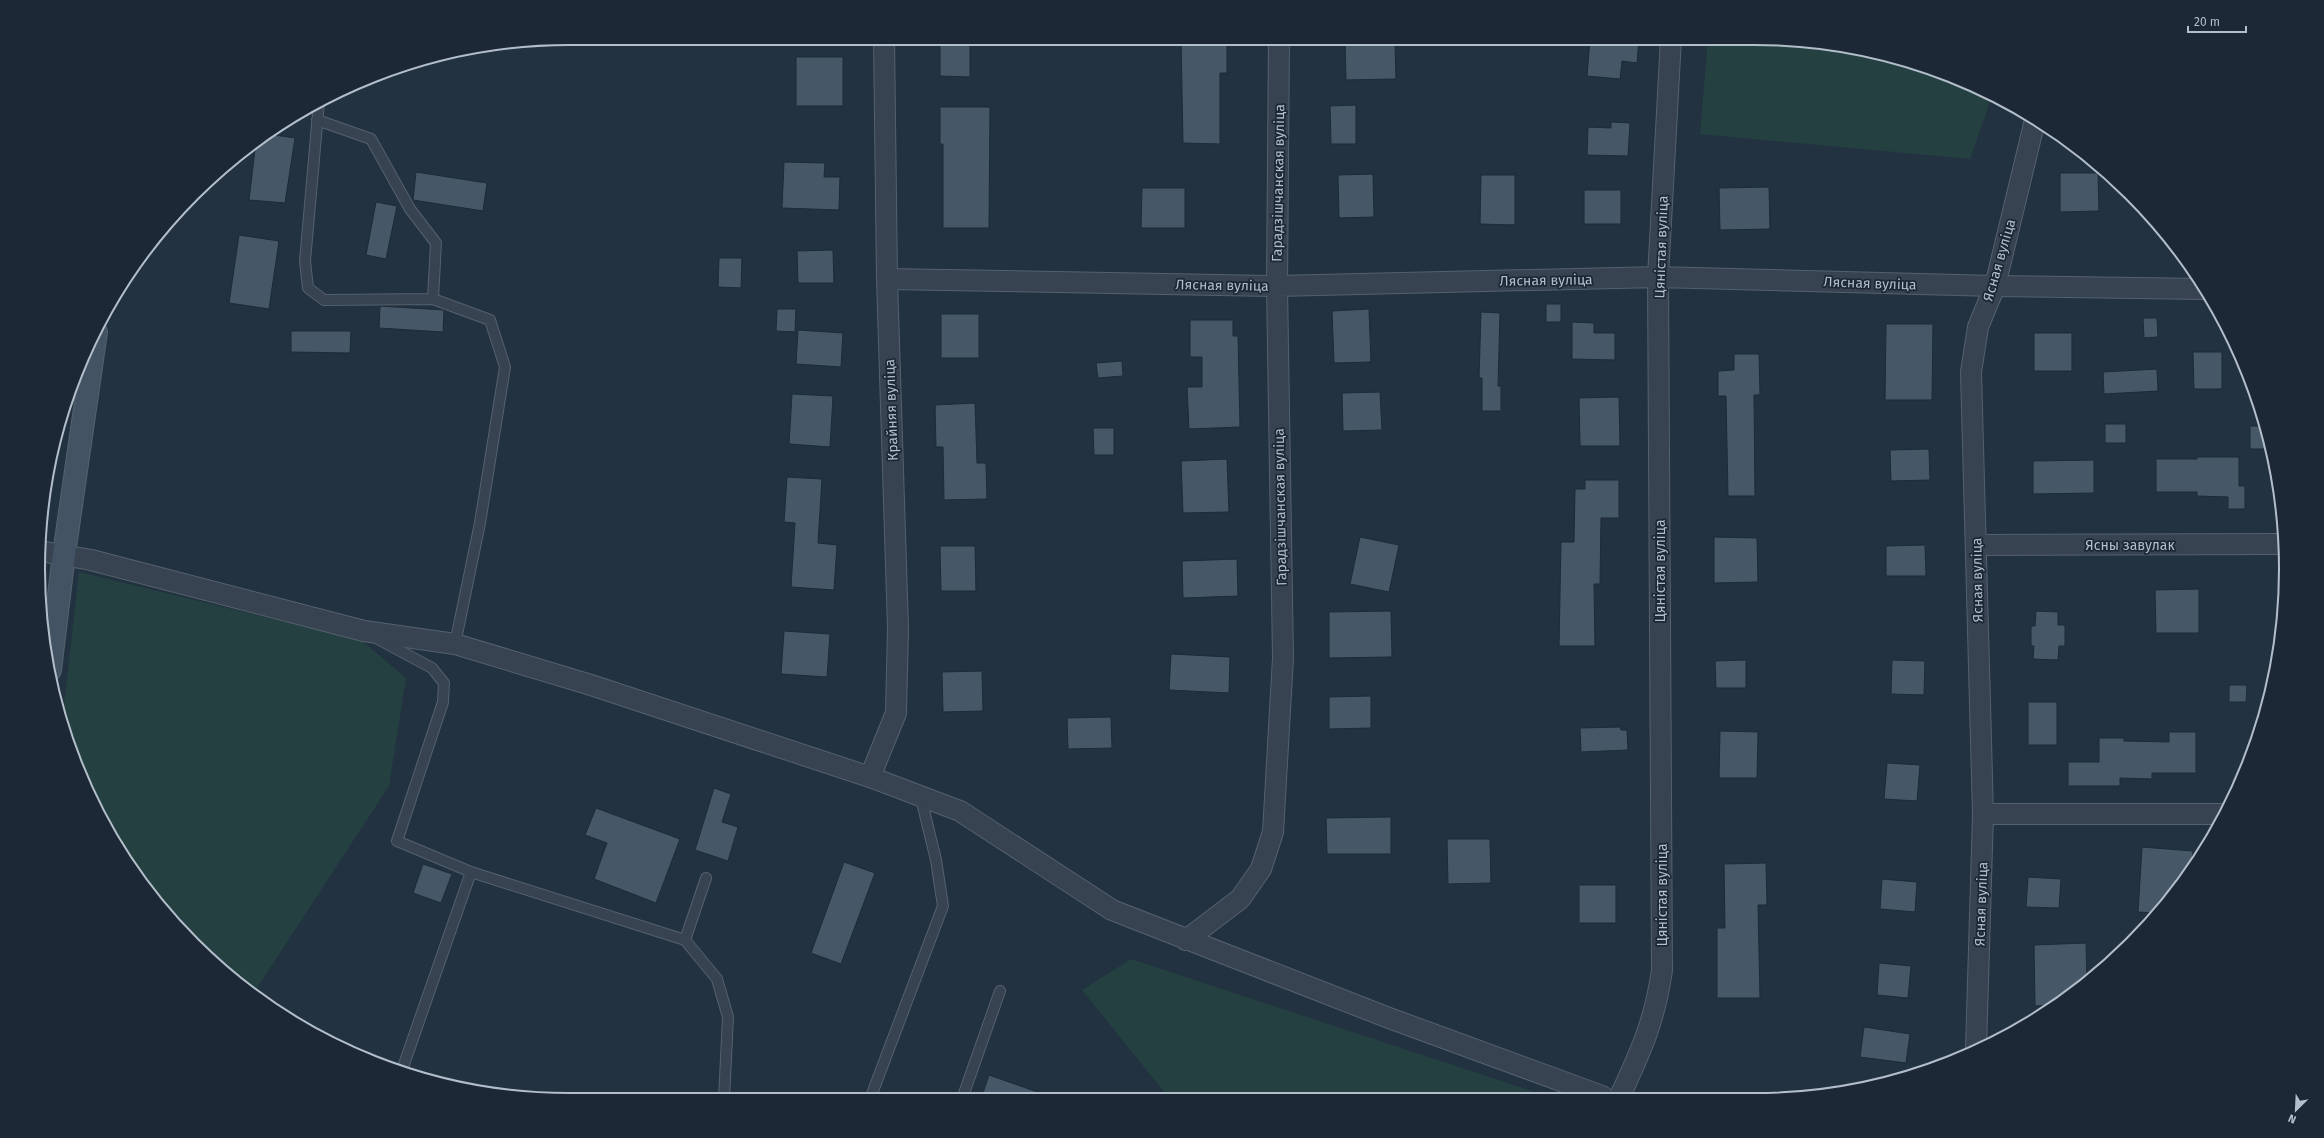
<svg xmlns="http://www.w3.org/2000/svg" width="2324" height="1138" viewBox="0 0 2324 1138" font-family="'Fira Sans',sans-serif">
<rect width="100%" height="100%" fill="#223240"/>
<!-- green -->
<path fill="#244041" d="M 1708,38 L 1755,38 L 1859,48 L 1958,79 L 1992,96 L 1970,159 L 1700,134 Z
M 79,572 L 361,640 L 406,678 L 389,786 L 253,994 C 234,978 213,962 195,945 C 142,898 78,792 62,723 Z
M 1131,959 L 1547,1096 L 1169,1098 L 1082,990 Z"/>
<!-- building -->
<path fill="#465767" stroke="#1e2a37" d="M 940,38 L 970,38 L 970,77 L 940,76 Z
M 1181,38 L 1227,38 L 1227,73 L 1220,73 L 1220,144 L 1183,143 Z
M 1590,38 L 1639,38 L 1637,63 L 1622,61 L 1620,79 L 1587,76 Z
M 1345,44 L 1395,44 L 1396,79 L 1346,80 Z
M 796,57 L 843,57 L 843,106 L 796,106 Z
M 1356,105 L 1356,144 L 1331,144 L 1330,106 Z
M 940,107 L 990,107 L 989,228 L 943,228 L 943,144 L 940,144 Z
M 1611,122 L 1630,123 L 1628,156 L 1587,155 L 1588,127 L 1611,128 Z
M 267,134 L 295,138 L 285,203 L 249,200 L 256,141 Z
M 784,162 L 825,163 L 824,177 L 840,177 L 839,210 L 782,208 Z
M 416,172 L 487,183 L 483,211 L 413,200 Z
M 2060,173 L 2098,173 L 2099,211 L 2060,212 Z
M 1373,174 L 1374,217 L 1339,218 L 1338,175 Z
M 1481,175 L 1515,175 L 1515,225 L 1480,224 Z
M 1769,187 L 1770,229 L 1720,230 L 1719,188 Z
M 1142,188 L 1185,188 L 1185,228 L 1141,228 Z
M 1584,190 L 1621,190 L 1621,224 L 1584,224 Z
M 376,202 L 397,206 L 386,259 L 366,255 Z
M 239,235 L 279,241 L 269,309 L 229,303 Z
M 833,250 L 834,283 L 798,283 L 797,251 Z
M 719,258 L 742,258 L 741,288 L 718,287 Z
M 1546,304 L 1561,304 L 1561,322 L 1546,322 Z
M 380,306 L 444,310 L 443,332 L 379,328 Z
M 777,309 L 796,309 L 795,332 L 776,331 Z
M 1369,309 L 1371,362 L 1334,363 L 1332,311 Z
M 1481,312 L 1500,313 L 1498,386 L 1501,386 L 1501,411 L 1482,411 L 1482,378 L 1479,378 Z
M 941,314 L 979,314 L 979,358 L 941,358 Z
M 2143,318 L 2157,318 L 2158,337 L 2144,338 Z
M 1190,320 L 1233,320 L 1233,336 L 1238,336 L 1240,427 L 1189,429 L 1187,387 L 1202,387 L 1202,357 L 1190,357 Z
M 1572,322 L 1594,323 L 1594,333 L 1615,333 L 1615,360 L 1572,359 Z
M 1886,324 L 1933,324 L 1932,400 L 1885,400 Z
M 798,330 L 843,333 L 841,367 L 796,364 Z
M 291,331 L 351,331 L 350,353 L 291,352 Z
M 2034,333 L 2072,333 L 2072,371 L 2034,371 Z
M 2193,352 L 2222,352 L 2222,389 L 2194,389 Z
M 1734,354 L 1759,354 L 1760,395 L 1754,395 L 1755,496 L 1728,496 L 1726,396 L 1718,396 L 1718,371 L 1734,370 Z
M 1122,361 L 1123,376 L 1098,378 L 1096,363 Z
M 2157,369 L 2158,391 L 2104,394 L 2103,372 Z
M 1380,392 L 1382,430 L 1343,431 L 1342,393 Z
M 792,394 L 833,396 L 830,447 L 789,444 Z
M 1619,397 L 1620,446 L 1580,446 L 1579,398 Z
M 975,403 L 977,463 L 986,463 L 987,499 L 944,500 L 943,447 L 936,447 L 935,405 Z
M 2105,424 L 2126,424 L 2126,443 L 2105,443 Z
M 2250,426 L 2264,426 L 2271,449 L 2250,449 Z
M 1093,428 L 1114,428 L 1114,455 L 1094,455 Z
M 1929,449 L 1930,480 L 1891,481 L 1890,450 Z
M 2197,457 L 2239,457 L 2239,486 L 2245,486 L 2245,509 L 2228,509 L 2228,497 L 2197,496 L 2197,492 L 2156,492 L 2156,459 L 2197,459 Z
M 1227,459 L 1229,512 L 1183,513 L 1181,461 Z
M 2094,460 L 2094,493 L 2033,494 L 2033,461 Z
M 787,477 L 822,479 L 818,543 L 837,545 L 834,590 L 791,587 L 795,523 L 784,522 Z
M 1585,480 L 1619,480 L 1619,518 L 1601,518 L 1600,584 L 1594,584 L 1595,646 L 1559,646 L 1561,542 L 1574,542 L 1575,489 L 1585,489 Z
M 1360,537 L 1399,545 L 1389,592 L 1350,584 Z
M 1714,537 L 1757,538 L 1758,582 L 1714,583 Z
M 1925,545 L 1926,576 L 1886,576 L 1886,546 Z
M 940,546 L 975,546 L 976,591 L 941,591 Z
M 1237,559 L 1238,596 L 1183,598 L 1182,561 Z
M 2199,589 L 2199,633 L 2156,633 L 2155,590 Z
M 1391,611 L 1392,657 L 1329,658 L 1329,612 Z
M 2036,611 L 2058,612 L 2058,625 L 2065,625 L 2065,646 L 2059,646 L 2058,660 L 2033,659 L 2034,646 L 2031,646 L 2031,626 L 2035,626 Z
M 784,631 L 830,634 L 827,677 L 781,674 Z
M 1171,654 L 1230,657 L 1229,693 L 1169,690 Z
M 1746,660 L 1746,688 L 1716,688 L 1715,661 Z
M 1892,660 L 1925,661 L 1924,695 L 1891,694 Z
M 982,671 L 983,711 L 943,712 L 942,672 Z
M 2229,685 L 2247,685 L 2246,702 L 2229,702 Z
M 1371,696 L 1371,728 L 1329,729 L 1329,697 Z
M 2028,702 L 2057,702 L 2057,745 L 2028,745 Z
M 1111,717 L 1112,748 L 1068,749 L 1067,718 Z
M 1620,727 L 1621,730 L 1627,730 L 1628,750 L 1581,752 L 1580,728 Z
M 1720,731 L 1758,732 L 1757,778 L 1719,778 Z
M 2169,732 L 2196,732 L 2196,773 L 2152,773 L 2152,779 L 2120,778 L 2120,786 L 2068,786 L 2068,762 L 2099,762 L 2099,738 L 2124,738 L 2124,741 L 2169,742 Z
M 1887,763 L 1920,765 L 1917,801 L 1884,799 Z
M 714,788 L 731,794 L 722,822 L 738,827 L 728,861 L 695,850 Z
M 596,808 L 680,839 L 656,903 L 594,879 L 607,843 L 585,835 Z
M 1391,817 L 1391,854 L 1327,854 L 1326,818 Z
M 1447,839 L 1490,839 L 1491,883 L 1448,884 Z
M 2142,847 L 2193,851 L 2192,865 L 2176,892 L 2156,913 L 2138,912 Z
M 844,862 L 875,873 L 841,964 L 811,953 Z
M 1766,863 L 1767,905 L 1758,905 L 1760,998 L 1717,998 L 1717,928 L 1725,928 L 1724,864 Z
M 423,864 L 452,874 L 441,903 L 413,893 Z
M 2028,877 L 2061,879 L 2059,908 L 2026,907 Z
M 1882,879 L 1917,882 L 1915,912 L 1880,909 Z
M 1579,885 L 1616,885 L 1616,923 L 1579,923 Z
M 2086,943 L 2087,981 L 2078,990 L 2052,1005 L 2035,1006 L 2034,945 Z
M 1879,963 L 1911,966 L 1908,998 L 1877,995 Z
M 1864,1027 L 1910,1034 L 1906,1063 L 1860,1057 Z
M 989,1075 L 1049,1096 L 1048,1098 L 999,1098 L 983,1093 Z"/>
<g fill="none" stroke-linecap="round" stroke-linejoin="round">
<defs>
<path id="service" d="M 319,102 L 305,261 L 308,288 L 324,300 L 433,299
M 317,120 L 371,139 L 410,209 L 436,243 L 433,299 L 490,320 L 505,367 L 480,523 L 455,644
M 378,639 L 432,668 L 444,683 L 443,702 L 397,841 L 471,872 L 685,940 L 717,979 L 728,1017 L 724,1099
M 685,940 L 706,878
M 402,1070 L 471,872
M 870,1099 L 943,906 L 936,860 L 920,794
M 962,1099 L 1000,991"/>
<path id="minor" d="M 887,279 L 1277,286 L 1658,277 L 1995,286 L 2205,289
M 1977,545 L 2284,544
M 40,551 L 91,560 L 364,631 L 455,644 L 591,685 L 870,777 L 960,811 L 1112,910 L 1389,1018 L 1602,1096
M 870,777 L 896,713 L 898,629 L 887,279 L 884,38
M 1983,814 L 2221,814
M 1186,940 L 1240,899 L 1261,869 L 1273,832 L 1283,658 L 1277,286 L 1279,38
M 1976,1049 L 1983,814 L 1971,372 L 1978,327 L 1995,286 L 2035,120
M 1620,1096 C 1641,1051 1655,1020 1662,970 L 1658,277 L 1671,38"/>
<path id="secondary" d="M 50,670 L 64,554 L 96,332"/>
</defs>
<!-- service casing -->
<use href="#service" stroke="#55616e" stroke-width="12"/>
<!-- minor casing -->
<use href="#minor" stroke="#55616e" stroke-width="22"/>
<!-- secondary casing -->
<use href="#secondary" stroke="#55616e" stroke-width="24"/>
<!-- service -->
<use href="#service" stroke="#374350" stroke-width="10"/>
<!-- minor -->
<use href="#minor" stroke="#374350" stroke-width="20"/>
<!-- secondary -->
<use href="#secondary" stroke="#445363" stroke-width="22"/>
</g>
<g text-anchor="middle" stroke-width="3.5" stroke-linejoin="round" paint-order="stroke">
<!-- street labels -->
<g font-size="14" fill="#b3becb" stroke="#1c2835">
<text transform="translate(1278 183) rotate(-89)" y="5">Гарадзішчанская вуліца</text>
<text transform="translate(1661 247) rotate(-88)" y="5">Цяністая вуліца</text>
<text transform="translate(1999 260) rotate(-74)" y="5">Ясная вуліца</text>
<text transform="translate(1546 280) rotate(-1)" y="5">Лясная вуліца</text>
<text transform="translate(1870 283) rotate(2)" y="5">Лясная вуліца</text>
<text transform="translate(1222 285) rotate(1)" y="5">Лясная вуліца</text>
<text transform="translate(891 410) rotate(-92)" y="5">Крайняя вуліца</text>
<text transform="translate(1280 507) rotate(-91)" y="5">Гарадзішчанская вуліца</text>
<text x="2130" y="550">Ясны завулак</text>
<text transform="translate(1660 571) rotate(-90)" y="5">Цяністая вуліца</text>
<text transform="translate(1977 580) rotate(-91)" y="5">Ясная вуліца</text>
<text transform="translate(1662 895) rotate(-90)" y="5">Цяністая вуліца</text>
<text transform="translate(1981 904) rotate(-88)" y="5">Ясная вуліца</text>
</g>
</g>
<!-- crop -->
<path d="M0 0H2324V1138H0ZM569 45H1755A524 524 0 0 1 2279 569V569A524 524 0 0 1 1755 1093H569A524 524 0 0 1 45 569V569A524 524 0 0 1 569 45Z" fill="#1c2835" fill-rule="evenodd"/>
<path fill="none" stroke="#b3becb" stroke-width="2" d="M569 45H1755A524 524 0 0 1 2279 569V569A524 524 0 0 1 1755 1093H569A524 524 0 0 1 45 569V569A524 524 0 0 1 569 45Z"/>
<!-- north arrow -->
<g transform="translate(2296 1110) rotate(204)" stroke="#1c2835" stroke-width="3" paint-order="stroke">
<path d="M0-3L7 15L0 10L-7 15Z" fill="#b3becb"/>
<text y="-6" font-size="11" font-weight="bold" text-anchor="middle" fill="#b3becb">N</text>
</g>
<!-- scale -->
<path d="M2188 26v6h58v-6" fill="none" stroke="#b3becb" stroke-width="2"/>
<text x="2194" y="26" font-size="12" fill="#b3becb" stroke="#1c2835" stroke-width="3" paint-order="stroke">20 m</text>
</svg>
